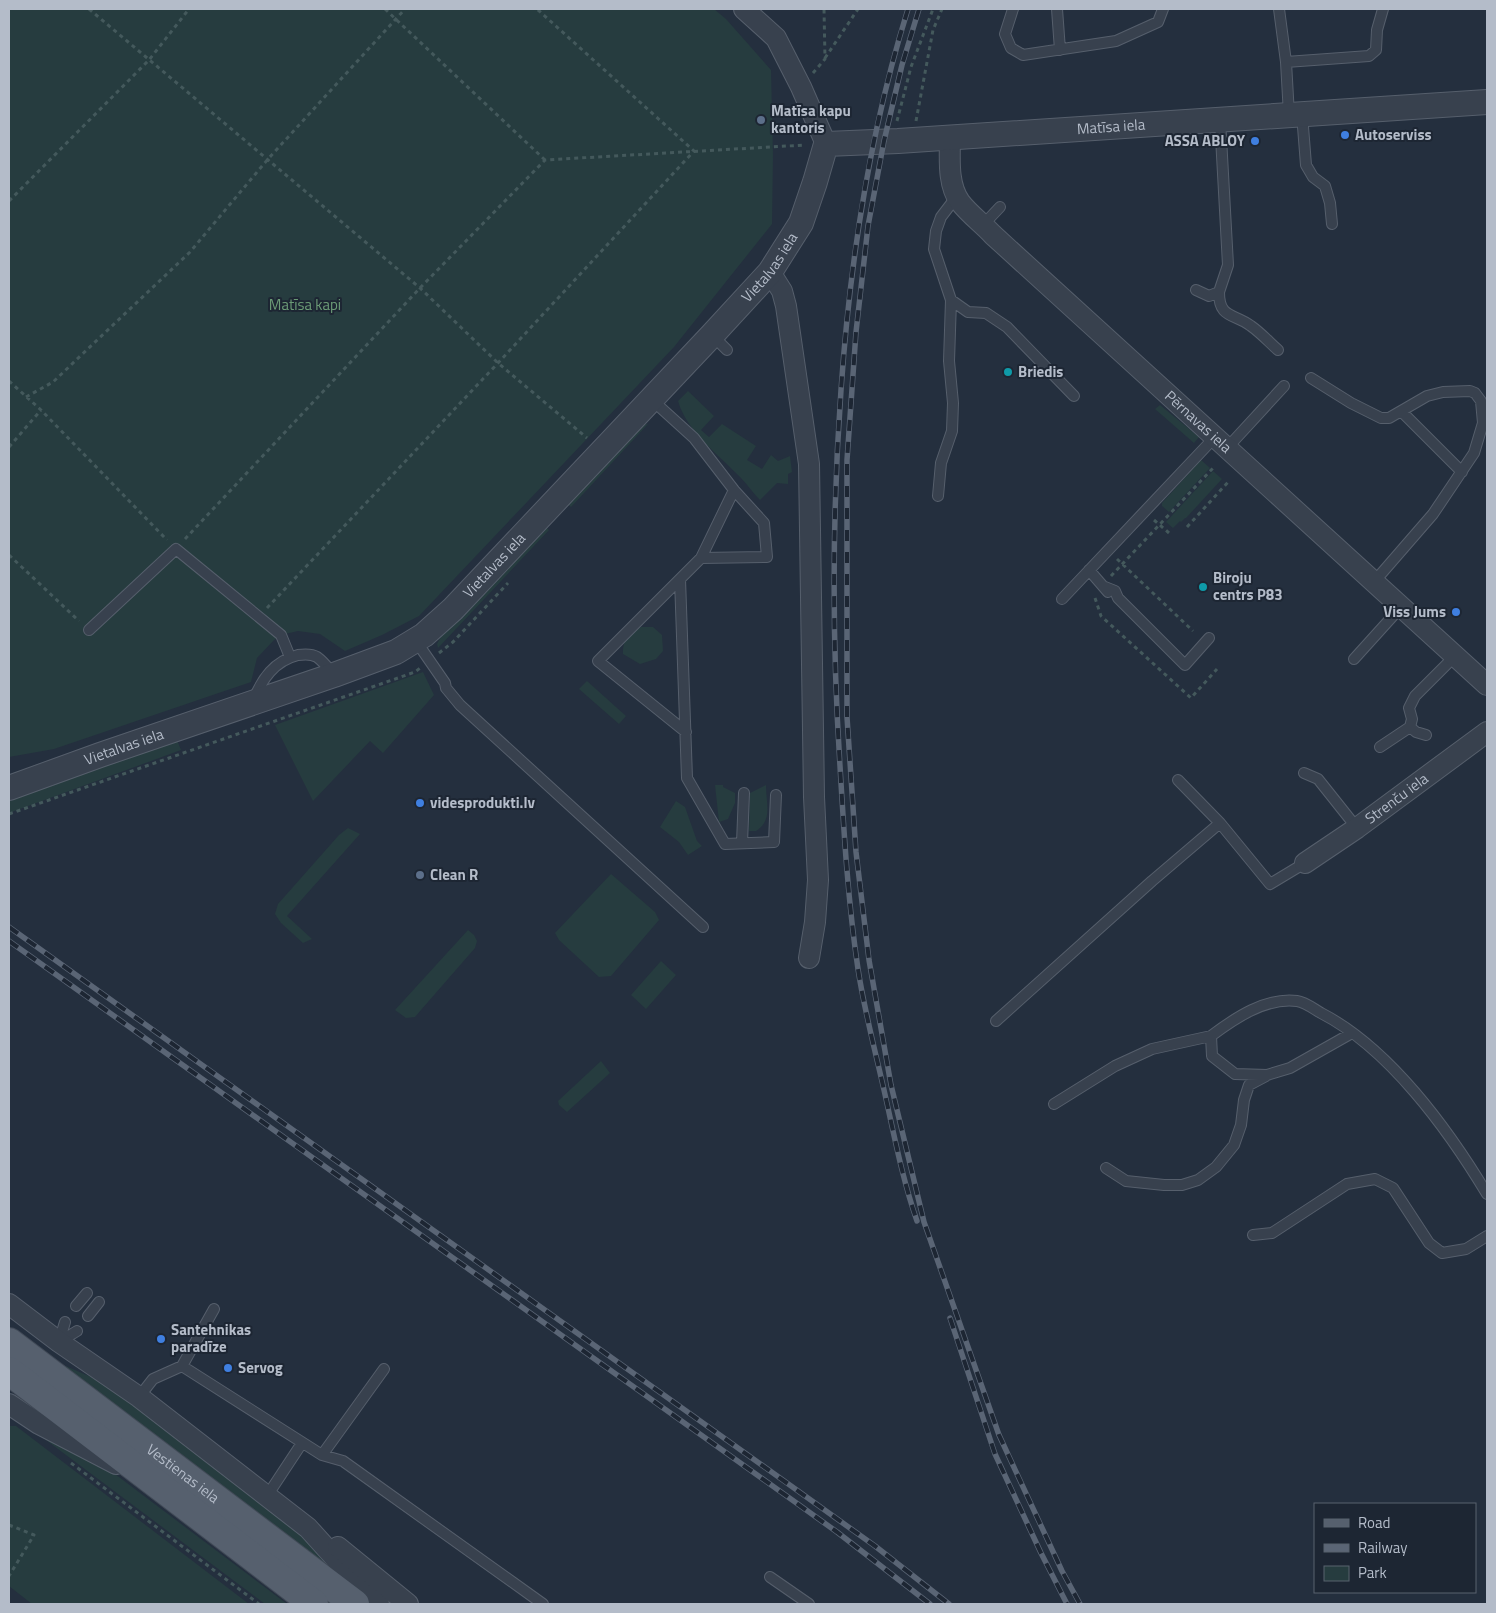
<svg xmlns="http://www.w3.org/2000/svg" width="1496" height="1613" viewBox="0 0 1496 1613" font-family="'Titillium Web',sans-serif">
<rect width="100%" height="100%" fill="#242f3e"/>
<!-- green -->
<path fill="#263c3f" d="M 9,9 L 714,9 L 726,19 L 771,70 L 773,155 L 772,224 L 674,347 L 419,616 L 382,635 L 345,651 L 320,634 L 298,631 L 285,634 L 274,640 L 257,658 L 251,682 L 54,749 L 9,757 Z
M 688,391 L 714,416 L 701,430 L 709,437 L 722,424 L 756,446 L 747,460 L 762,469 L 771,455 L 778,461 L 790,456 L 792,472 L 788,474 L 788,484 L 777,483 L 760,500 C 753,493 747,484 740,477 C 718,454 687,432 678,401 Z
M 1160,405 L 1199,437 L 1194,443 L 1155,409 Z
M 648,424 L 571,507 L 566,503 L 642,425 Z
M 1201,460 L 1210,468 L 1169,512 L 1162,506 L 1162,503 Z
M 1213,471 L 1222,479 L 1186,518 L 1185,518 L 1181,522 L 1180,521 L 1173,528 L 1166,522 Z
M 544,525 L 549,530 L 438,648 L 437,644 L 443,633 Z
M 641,627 L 653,627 L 662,635 L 663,651 L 656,659 L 640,664 L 623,654 C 622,639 630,635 641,627 Z
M 423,672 L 434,695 L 383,753 L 370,741 L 313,801 L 275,725 Z
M 587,681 L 626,716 L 619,724 L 579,689 Z
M 177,740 L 181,750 L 9,813 L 9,801 Z
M 715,785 L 723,785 L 723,787 L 735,793 L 735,803 L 728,819 L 719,822 Z
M 766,785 C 766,804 773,820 756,831 L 749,831 L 750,793 Z
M 676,801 L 685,807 L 697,841 L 702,846 L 688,855 L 679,842 L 660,827 Z
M 348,828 L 360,834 L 287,916 L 312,939 L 303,943 L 281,923 L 275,914 L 278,904 L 339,835 Z
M 611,874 L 655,912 L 659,920 L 611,976 L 599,977 L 559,940 L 555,933 Z
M 468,930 L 474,935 L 477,941 L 475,948 L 421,1010 L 415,1017 L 406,1018 L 395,1010 Z
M 661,961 L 676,975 L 646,1009 L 631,995 Z
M 601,1061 L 610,1073 L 567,1112 L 559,1105 L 558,1101 Z
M 54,1361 L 105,1383 L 307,1537 L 347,1582 Z
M 9,1426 L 16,1426 L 249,1604 L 32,1604 L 9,1586 Z
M 48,1437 L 111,1471 L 287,1604 L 265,1604 L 46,1440 Z"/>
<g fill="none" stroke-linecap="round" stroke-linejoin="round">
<defs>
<path id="service" d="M 1013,9 L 1005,34 L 1011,48 L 1023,55 L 1116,41 L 1158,22 L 1163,9
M 1057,9 L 1060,50
M 1279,9 L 1286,62
M 1302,114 L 1306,165 L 1313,177 L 1325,186 L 1330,203 L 1332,224
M 1289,115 L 1286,62 L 1369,56 L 1376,50 L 1377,30 L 1383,9
M 957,196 L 941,217 L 936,231 L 934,249 L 951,300 L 968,312 L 986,313 L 1007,327 L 1074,396
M 983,225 L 1000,207
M 1196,290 L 1209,296 L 1219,292 L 1228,265 L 1220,119
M 1219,292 C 1219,319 1234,313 1251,326 C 1261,333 1269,342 1278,350
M 712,335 L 727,350
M 1311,378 L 1351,403 L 1381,418 L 1389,418 L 1427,396 L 1443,392 L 1470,391 L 1475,393 L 1481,401 L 1483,423 L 1474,453 L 1433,514 L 1374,582
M 651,399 L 694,438 L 734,490 L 701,558 L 680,579 L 687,778 L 725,844 L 774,842 L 776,795
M 1402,412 L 1462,472
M 1227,448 L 1284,386
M 938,496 L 941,463 L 952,431 L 953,403 L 949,361 L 951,300
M 701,558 L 767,557 L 764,523 L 734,490
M 1089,570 L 1108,592
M 680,579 L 598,661 L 686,732
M 1105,587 L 1115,591 L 1118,598 L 1185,665 L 1209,638
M 1062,599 L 1215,437
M 89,630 L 176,549 L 281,635 L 290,657
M 416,641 L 445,683 L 446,688 L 460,705 L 703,927
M 1354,659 L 1401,607
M 253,701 C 262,679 274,661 298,655 C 305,654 312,654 317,657 C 324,662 329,669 334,675
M 1410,727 L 1416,732 L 1426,735
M 1380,747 L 1410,727 L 1412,719 L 1409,708 L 1415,696 L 1455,656
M 1304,773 L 1318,779 L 1357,828
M 1178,780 L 1220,823
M 742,843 L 744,793
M 996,1021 L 1152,881 L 1220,823 L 1270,884 L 1305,863
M 1352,1033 L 1290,1068 L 1267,1075 L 1235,1074 L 1212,1056 L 1211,1036 C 1235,1018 1266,997 1297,1001 C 1305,1002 1314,1009 1321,1013 C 1389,1048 1448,1129 1487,1194
M 1054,1104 L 1115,1066 L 1152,1049 L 1211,1036
M 1106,1168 L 1126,1181 L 1164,1185 L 1182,1185 L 1198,1180 L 1216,1167 L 1234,1145 L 1241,1125 L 1244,1100 L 1249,1085 L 1266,1076
M 1253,1235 L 1272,1233 L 1347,1184 L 1375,1179 L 1393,1188 L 1429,1243 L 1442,1253 L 1466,1249 L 1487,1236
M 76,1306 L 87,1293
M 88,1316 L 99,1302
M 59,1342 L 65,1322
M 59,1342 L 77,1331
M 182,1366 L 214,1309
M 139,1397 L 153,1379 L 182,1366 L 322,1455 L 343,1461 L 543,1604
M 322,1455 L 384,1369
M 267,1496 L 302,1443
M 770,1577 L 809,1604"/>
<g id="minor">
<path d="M 744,9 L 776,38 L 801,87 L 826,144"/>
<path id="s1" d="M 950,137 C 950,157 947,184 960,202 C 969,214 983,224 993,235 L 1487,685"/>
<path d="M 770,272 L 782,291 L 786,306 L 809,464 L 814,797 L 818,880 L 815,922 L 809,958"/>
<path id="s2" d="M 1305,863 L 1357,828 L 1487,732"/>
<path d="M 9,1304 L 59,1342 L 139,1397 L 308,1528 L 364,1590 L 379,1604"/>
<path d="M 9,1404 L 39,1424 L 116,1464"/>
<path d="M 338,1547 L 408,1604"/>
</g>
<g id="tertiary">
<path id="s3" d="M 9,788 L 100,755 L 334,675 L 396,652 L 424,635 L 453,609 L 712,335 L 770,272 L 801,223 L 815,182 L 826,144 L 898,141 L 1487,102"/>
</g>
<g id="primary">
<path id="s4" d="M 9,1342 L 355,1604"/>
<path d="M 9,1371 L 314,1604"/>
</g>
</defs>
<!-- service casing -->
<use href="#service" stroke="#565f6c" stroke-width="12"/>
<!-- minor casing -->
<use href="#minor" stroke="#565f6c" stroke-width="22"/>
<!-- tertiary casing -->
<use href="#tertiary" stroke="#565f6c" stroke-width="26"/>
<!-- primary casing -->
<use href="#primary" stroke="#414a57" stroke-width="30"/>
<!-- path -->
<path stroke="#44595c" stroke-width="3" stroke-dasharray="4 4" stroke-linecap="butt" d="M 89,9 L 420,288 L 498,363 L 587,438
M 385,9 L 545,160
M 825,58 L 858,9
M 813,73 L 825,59 L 824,9
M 897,121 L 911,67 L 933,9
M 916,121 L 933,30 L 942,9
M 9,201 L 149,60 L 189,9
M 9,381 L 41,410 L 167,540
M 26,397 L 53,382 L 190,252 L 268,159 L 405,9
M 9,447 L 41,410
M 1154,520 L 1169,533
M 1187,527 L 1229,481
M 185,539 L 420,288 L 545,160 L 805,145
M 9,555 L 79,621
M 1117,559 L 1193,631
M 1111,576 L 1214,467
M 1095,598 L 1101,616 L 1191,698 L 1217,669
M 267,608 L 498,363 L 694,151 L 537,9
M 439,653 L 453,642 L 508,583
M 9,814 L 415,672 L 420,668
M 71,1463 L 259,1604
M 9,1525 L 34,1535 L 9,1576"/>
<!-- service -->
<use href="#service" stroke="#38414e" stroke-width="10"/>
<!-- minor -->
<use href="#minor" stroke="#38414e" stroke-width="20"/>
<!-- tertiary -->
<use href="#tertiary" stroke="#38414e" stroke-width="24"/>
<!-- primary -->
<use href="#primary" stroke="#56606e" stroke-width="28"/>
<defs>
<path id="rail" d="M 908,9 C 869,134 850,260 841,390 C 832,516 832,641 840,766 C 844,834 848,902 858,969 C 864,1009 875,1050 884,1090 C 894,1134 902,1178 917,1221
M 919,9 L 902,65 L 884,141 L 868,226 L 856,332 L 847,460 L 847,717 L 856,852 L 869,960 L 891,1085 L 924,1222 L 999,1435 L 1062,1571 L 1080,1604
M 9,927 L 875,1546 L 949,1604
M 9,941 L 837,1532 L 930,1604
M 950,1318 L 995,1454 L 1041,1553 L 1067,1604"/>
</defs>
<!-- rail casing -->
<use href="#rail" stroke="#5a6575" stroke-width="5.5"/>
<!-- rail -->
<use href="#rail" stroke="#1d2633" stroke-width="4" stroke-dasharray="11" stroke-linecap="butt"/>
</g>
<!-- markers -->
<g fill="#5c6f8a" stroke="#1d2633" stroke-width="2">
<circle cx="761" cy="120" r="5"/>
<circle cx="420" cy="875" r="5"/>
</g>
<g fill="#3f7fe0" stroke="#1d2633" stroke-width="2">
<circle cx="1345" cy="135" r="5"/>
<circle cx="1255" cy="141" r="5"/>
<circle cx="1456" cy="612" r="5"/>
<circle cx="420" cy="803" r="5"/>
<circle cx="161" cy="1339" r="5"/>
<circle cx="228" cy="1368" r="5"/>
</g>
<g fill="#0f9aa8" stroke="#1d2633" stroke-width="2">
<circle cx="1008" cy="372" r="5"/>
<circle cx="1203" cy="587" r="5"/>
</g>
<g text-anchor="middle" stroke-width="4" stroke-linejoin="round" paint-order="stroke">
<!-- poi labels -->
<g font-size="15" font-weight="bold" fill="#b4bcc9" stroke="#1d2633" text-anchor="start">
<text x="771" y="116">Matīsa kapu<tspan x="771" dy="17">kantoris</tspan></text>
<text x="1355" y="140">Autoserviss</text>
<text x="1245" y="146" text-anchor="end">ASSA ABLOY</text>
<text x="1018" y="377">Briedis</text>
<text x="1213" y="583">Biroju<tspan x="1213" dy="17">centrs P83</tspan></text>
<text x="1446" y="617" text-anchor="end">Viss Jums</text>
<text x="430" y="808">videsprodukti.lv</text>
<text x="430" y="880">Clean R</text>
<text x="171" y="1335">Santehnikas<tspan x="171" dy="17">paradīze</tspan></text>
<text x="238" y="1373">Servog</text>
</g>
<!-- street labels -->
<g font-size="15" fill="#b4bcc9" stroke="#1d2633">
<text dy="5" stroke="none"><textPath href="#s3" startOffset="1371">Matīsa iela</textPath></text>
<text dy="5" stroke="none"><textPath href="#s3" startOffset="948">Vietalvas iela</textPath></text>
<text dy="5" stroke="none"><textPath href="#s1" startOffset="391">Pērnavas iela</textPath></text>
<text dy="5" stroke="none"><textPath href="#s3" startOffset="542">Vietalvas iela</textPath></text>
<text dy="5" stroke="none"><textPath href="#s3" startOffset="122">Vietalvas iela</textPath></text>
<text dy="5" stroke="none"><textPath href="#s2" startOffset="112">Strenču iela</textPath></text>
<text dy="5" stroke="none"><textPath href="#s4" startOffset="218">Vestienas iela</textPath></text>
</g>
<!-- park labels -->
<g font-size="15" fill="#6b9a76" stroke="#1d2633">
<text x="305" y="310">Matīsa kapi</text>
</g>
</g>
<!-- border -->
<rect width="1496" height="1613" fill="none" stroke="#b4bcc9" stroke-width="20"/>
<!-- legend -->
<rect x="1314" y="1503" width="162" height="90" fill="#1d2633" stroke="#59626f"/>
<rect x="1324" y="1519" width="25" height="8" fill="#56606e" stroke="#59626f"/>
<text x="1358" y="1528" font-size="15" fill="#b4bcc9">Road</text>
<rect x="1324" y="1544" width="25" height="8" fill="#5a6575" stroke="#59626f"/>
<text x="1358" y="1553" font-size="15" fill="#b4bcc9">Railway</text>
<rect x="1324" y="1566" width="25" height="15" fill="#263c3f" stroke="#59626f"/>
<text x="1358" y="1578" font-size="15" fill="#b4bcc9">Park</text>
</svg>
